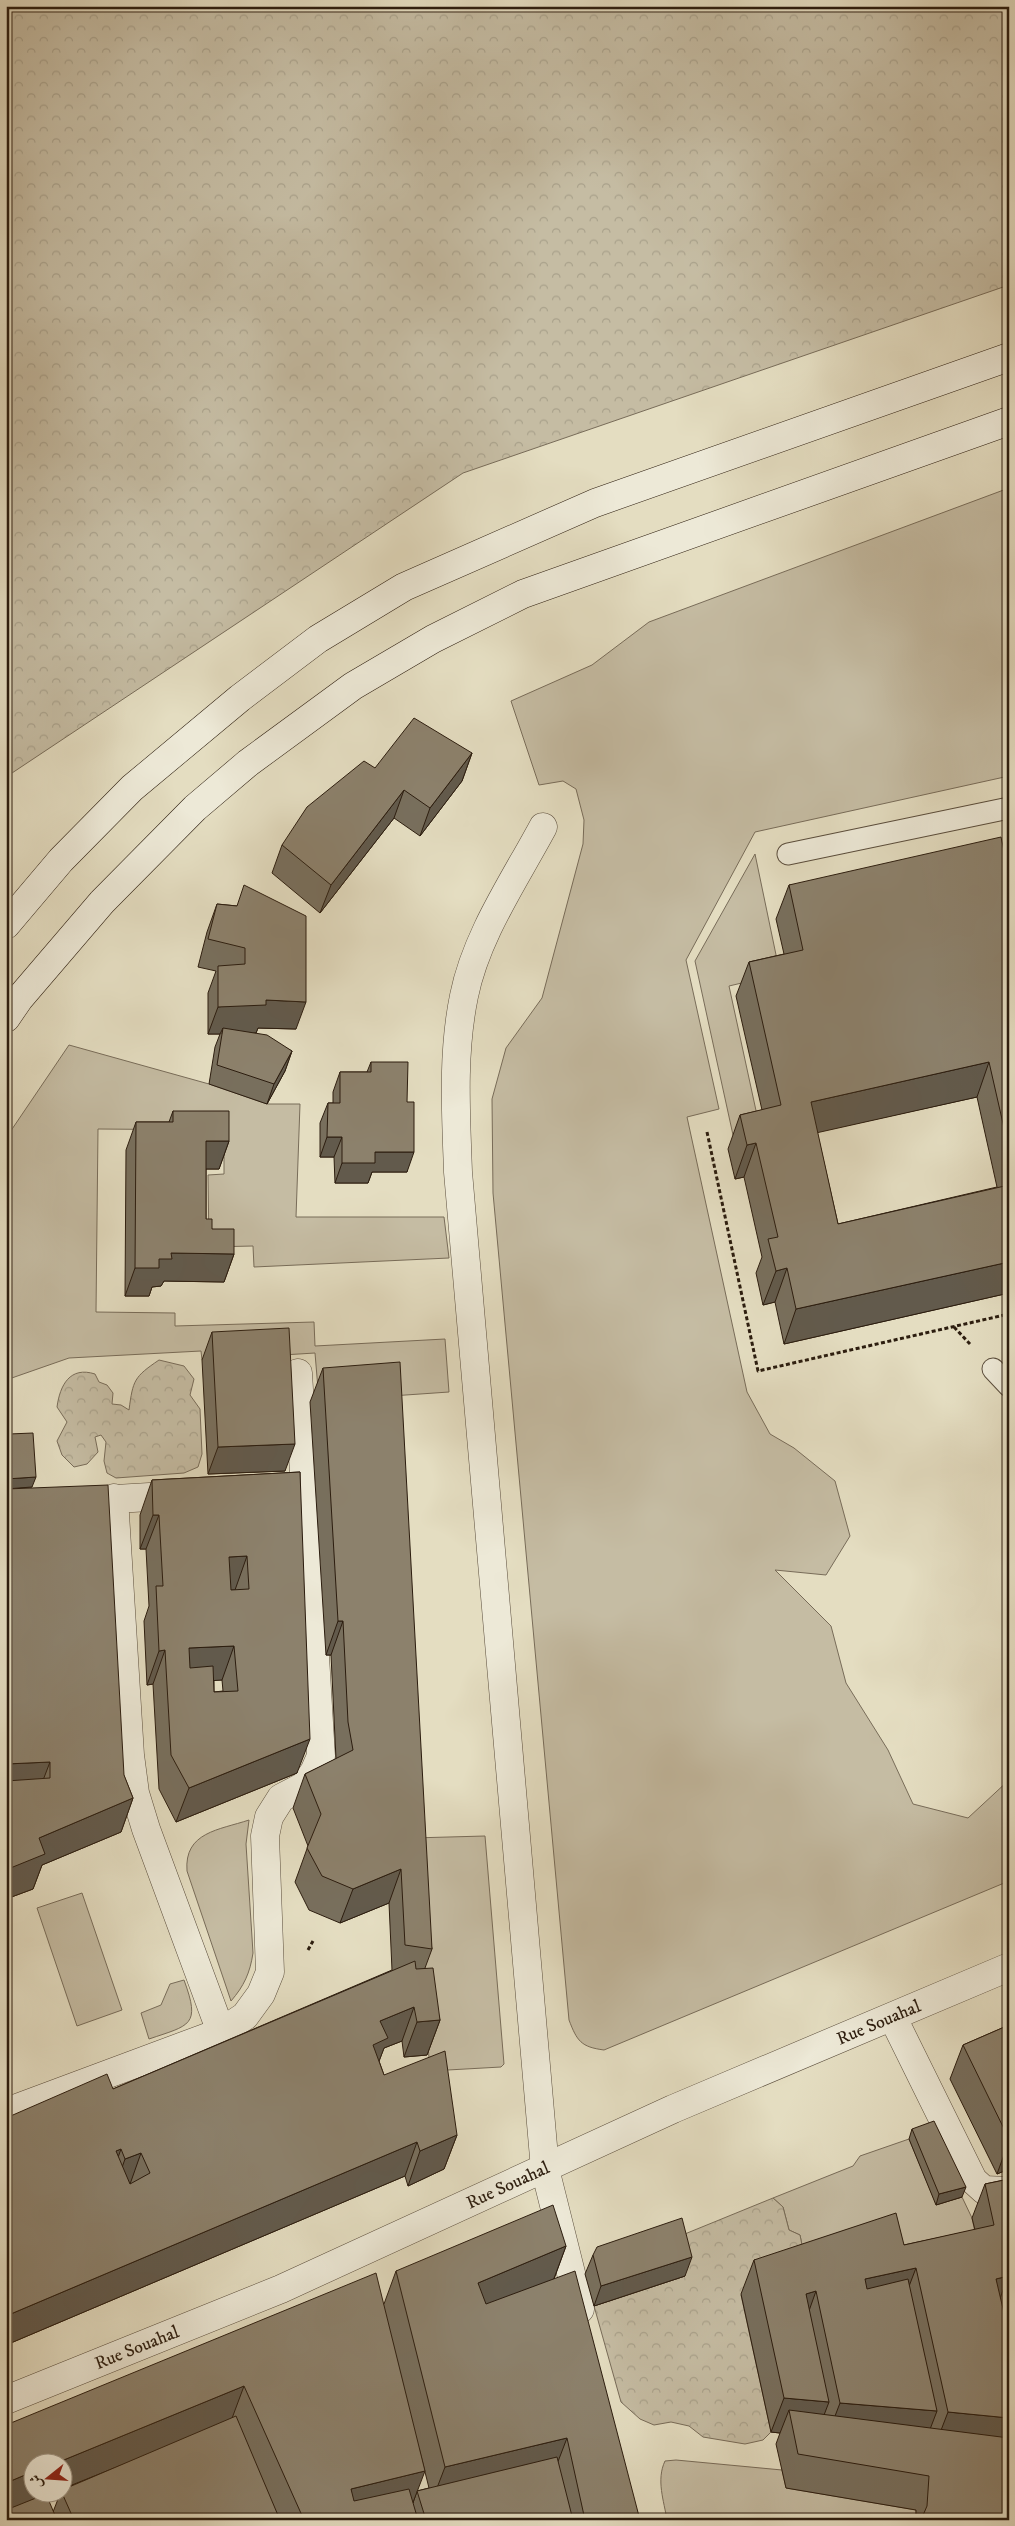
<svg xmlns="http://www.w3.org/2000/svg" width="1015" height="2526" viewBox="0 0 1015 2526" font-family="'IM FELL DW Pica',Amiri,serif">
<defs>
<pattern id="forest-crowns" width="20" height="18" patternUnits="userSpaceOnUse" patternTransform="scale(1.25)"><rect width="20" height="18" fill="#c5bca3"/><path d="M2 6a3 3 0 1 1 6 0M12 15a3 3 0 1 1 6 0" fill="none" stroke="#a9a18b"/></pattern>
</defs>
<rect width="100%" height="100%" fill="#e4ddc1"/>
<filter id="stains"><feTurbulence type="fractalNoise" baseFrequency=".004" numOctaves="4"/><feColorMatrix values="0 0 0 0 .2 0 0 0 0 .09 0 0 0 0 .02 0 0 0 .5 -.17"/></filter>
<radialGradient id="worn" r=".72"><stop offset=".6" stop-color="#630" stop-opacity="0"/><stop offset="1" stop-color="#630" stop-opacity=".3"/></radialGradient>
<!-- grass -->
<path fill="#c5bca3" stroke="#786c59" d="M 1009,488 L 1009,776 L 755,832 L 686,960 L 719,1109 L 687,1117 L 747,1392 L 770,1434 L 794,1448 L 835,1481 L 850,1536 L 826,1575 L 775,1570 L 831,1626 L 846,1683 L 888,1750 L 913,1804 L 968,1818 L 1009,1780 L 1009,1881 L 604,2050 C 581,2047 577,2041 569,2020 L 493,1193 L 492,1099 L 506,1048 L 542,998 L 583,844 L 584,820 L 576,789 L 563,781 L 539,785 L 511,701 L 592,665 L 649,622 Z
M 755,854 L 780,974 L 729,986 L 760,1129 L 733,1135 L 695,961 Z
M 69,1045 L 209,1084 L 267,1104 L 300,1104 L 296,1217 L 444,1217 L 449,1258 L 254,1267 L 253,1246 L 209,1247 L 208,1175 L 224,1174 L 224,1130 L 98,1129 L 96,1312 L 175,1313 L 175,1326 L 314,1322 L 315,1346 L 445,1339 L 449,1392 L 319,1401 L 315,1353 L 202,1360 L 201,1351 L 69,1358 L 6,1380 L 6,1138 Z
M 249,1820 L 246,1844 L 253,1953 C 250,1973 244,1986 231,2001 L 187,1871 C 184,1832 219,1830 249,1820 Z
M 485,1836 L 504,2064 L 501,2067 L 430,2071 L 412,1838 Z
M 82,1893 L 122,2010 L 77,2026 L 37,1908 Z
M 184,1980 C 201,2026 190,2025 149,2039 L 141,2013 L 161,2005 L 170,1984 Z
M 909,2139 L 936,2204 L 962,2197 L 972,2218 L 981,2260 L 804,2255 L 800,2235 L 789,2230 L 783,2207 L 773,2198 L 853,2166 L 860,2156 Z
M 676,2460 L 782,2470 L 786,2488 L 916,2510 L 916,2520 L 667,2520 C 664,2501 656,2480 665,2461 Z"/>
<!-- forest -->
<path fill="url(#forest-crowns)" stroke="#786c59" d="M 6,6 L 1009,6 L 1009,285 L 463,473 L 6,777 Z
M 159,1360 L 184,1366 L 194,1379 L 190,1395 L 200,1409 L 202,1454 L 198,1467 L 184,1473 L 116,1478 L 107,1473 L 104,1461 L 106,1442 L 101,1435 L 95,1437 L 98,1452 L 87,1464 L 74,1467 L 62,1455 L 57,1441 L 67,1422 L 57,1407 C 60,1385 70,1366 95,1374 L 99,1382 L 107,1385 L 113,1393 L 112,1404 L 121,1405 L 129,1410 C 133,1380 134,1377 159,1360 Z
M 773,2198 L 783,2207 L 789,2230 L 800,2235 L 804,2255 L 741,2295 L 771,2432 L 763,2440 L 745,2444 L 703,2437 L 689,2426 L 671,2422 L 654,2425 L 640,2419 L 621,2402 L 594,2306 L 685,2276 L 675,2238 Z"/>
<g fill="none" stroke-linecap="round" stroke-linejoin="round">
<defs>
<path id="service" d="M 788,854 L 1009,808
M 993,1369 L 1009,1386"/>
<g id="minor">
<path d="M 543,827 C 514,881 476,936 464,996 C 452,1054 456,1114 458,1172 L 545,2169 L 580,2309"/>
<path d="M 114,1498 L 130,1755 L 135,1793 L 146,1829 L 221,2032"/>
<path d="M 98,1500 L 184,1495"/>
<path d="M 893,2018 L 973,2180 L 984,2190 L 1009,2191"/>
<path d="M 6,2112 L 221,2032 L 245,2016 L 261,1994 L 270,1972 L 265,1836 L 269,1817 L 281,1798 L 304,1786 L 314,1772 L 321,1756 L 298,1373"/>
<path id="s1" d="M 6,2400 L 281,2289 L 673,2109 L 1009,1967"/>
</g>
<path id="secondary" d="M 6,925 L 61,860 L 132,788 L 240,698 L 318,639 L 404,587 L 595,503 L 1009,357
M 6,1018 L 19,999 L 102,902 L 195,808 L 248,763 L 353,686 L 433,639 L 523,594 L 1009,421"/>
</defs>
<!-- service casing -->
<use href="#service" stroke="#5a4d3c" stroke-width="23"/>
<!-- minor casing -->
<use href="#minor" stroke="#5a4d3c" stroke-width="29"/>
<!-- secondary casing -->
<use href="#secondary" stroke="#2c1d0f" stroke-width="29"/>
<!-- path -->
<path stroke="#2c1d0f" stroke-width="3" stroke-dasharray="4 2.5" stroke-linecap="butt" d="M 1006,843 L 1009,855
M 707,1132 L 758,1371 L 1009,1314
M 954,1327 L 970,1344
M 308,1950 L 313,1941"/>
<!-- service -->
<use href="#service" stroke="#ede9d7" stroke-width="21"/>
<!-- minor -->
<use href="#minor" stroke="#ede9d7" stroke-width="28"/>
<!-- secondary -->
<use href="#secondary" stroke="#ede9d7" stroke-width="28"/>
</g>
<!-- wall -->
<path fill="#786f5d" stroke="#2c1d0f" fill-rule="evenodd" d="M 472,753 L 462,781 L 420,836 L 394,818 L 320,913 L 272,873 L 282,845 L 375,768 Z
M 1009,874 L 1009,1293 L 784,1344 L 775,1302 L 763,1305 L 756,1273 L 762,1257 L 744,1177 L 735,1179 L 728,1149 L 740,1115 L 762,1110 L 736,996 L 749,962 L 784,954 L 776,919 L 789,885 ZM 977,1097 L 997,1187 L 838,1224 L 817,1132 Z
M 217,904 L 237,906 L 296,1029 L 258,1028 L 256,1033 L 253,1033 L 292,1051 L 285,1071 L 267,1104 L 209,1084 L 215,1047 L 220,1034 L 208,1034 L 208,993 L 216,971 L 198,967 L 207,932 Z
M 371,1062 L 407,1102 L 407,1172 L 372,1172 L 368,1183 L 335,1183 L 334,1157 L 320,1157 L 320,1123 L 328,1103 L 333,1103 L 333,1092 L 340,1072 L 367,1072 Z
M 173,1111 L 229,1141 L 219,1169 L 206,1169 L 206,1219 L 212,1229 L 234,1254 L 224,1282 L 164,1281 L 161,1286 L 152,1287 L 149,1296 L 125,1296 L 126,1150 L 136,1122 L 169,1122 Z
M 212,1332 L 285,1471 L 208,1474 L 202,1360 Z
M 323,1368 L 432,1949 L 425,1968 L 440,2020 L 427,2055 L 404,2057 L 402,2041 L 384,2048 L 379,2061 L 384,2075 L 457,2135 L 444,2169 L 408,2186 L 405,2176 L 6,2345 L 113,2089 L 392,1970 L 389,1903 L 340,1923 L 309,1910 L 295,1882 L 308,1846 L 293,1808 L 305,1774 L 336,1759 L 331,1655 L 326,1655 L 310,1402 Z
M 9,1434 L 32,1487 L 8,1488 L 133,1798 L 121,1832 L 42,1865 L 33,1889 L 6,1899 L 6,1443 Z
M 300,1472 L 297,1773 L 176,1822 L 159,1789 L 153,1684 L 147,1685 L 144,1621 L 149,1606 L 146,1549 L 140,1549 L 140,1515 L 152,1480 ZM 214,1680 L 222,1680 L 223,1691 L 214,1692 Z
M 1009,2025 L 1009,2169 L 997,2174 L 950,2079 L 963,2045 Z
M 912,2129 L 962,2197 L 936,2205 L 909,2139 Z
M 1009,2179 L 1009,2520 L 916,2520 L 916,2510 L 786,2488 L 776,2444 L 780,2433 L 771,2432 L 741,2294 L 754,2260 L 904,2245 L 975,2230 L 972,2218 L 985,2184 Z
M 566,2246 L 554,2279 L 640,2520 L 6,2520 L 6,2425 L 384,2304 L 396,2271 ZM 419,2448 L 429,2488 L 417,2491 L 413,2503 ZM 94,2476 L 62,2494 L 60,2494 L 53,2512 L 46,2496 L 52,2494 L 32,2494 L 62,2489 Z
M 593,2255 L 685,2276 L 594,2306 L 585,2274 Z"/>
<!-- shaded-wall -->
<path fill="#625a4c" stroke="#2c1d0f" d="M 472,753 L 462,781 L 420,836 L 430,808 Z
M 404,790 L 394,818 L 320,913 L 331,885 Z
M 266,1000 L 306,1002 L 296,1029 L 258,1028 L 256,1033 L 222,1034 L 223,1028 L 220,1034 L 208,1034 L 218,1007 Z
M 292,1051 L 285,1071 L 267,1104 L 274,1084 Z
M 989,1062 L 977,1097 L 798,1137 L 811,1102 Z
M 327,1137 L 342,1137 L 334,1157 L 320,1157 Z
M 206,1141 L 229,1141 L 219,1169 L 196,1169 Z
M 756,1143 L 744,1177 L 735,1179 L 747,1145 Z
M 375,1152 L 414,1152 L 407,1172 L 372,1172 L 368,1183 L 335,1183 L 342,1163 Z
M 171,1253 L 234,1254 L 224,1282 L 164,1281 L 161,1286 L 152,1287 L 149,1296 L 125,1296 L 135,1268 Z
M 1009,1262 L 1009,1293 L 784,1344 L 796,1309 Z
M 787,1268 L 775,1302 L 763,1305 L 776,1271 Z
M 295,1444 L 285,1471 L 208,1474 L 218,1447 Z
M 36,1477 L 32,1487 L 6,1489 L 6,1479 Z
M 153,1515 L 159,1515 L 146,1549 L 140,1549 Z
M 247,1556 L 235,1590 L 217,1591 L 229,1557 Z
M 338,1621 L 343,1621 L 331,1655 L 326,1655 Z
M 234,1646 L 222,1680 L 177,1683 L 189,1648 Z
M 165,1650 L 153,1684 L 147,1685 L 159,1651 Z
M 310,1739 L 297,1773 L 176,1822 L 189,1788 Z
M 50,1762 L 37,1796 L 6,1797 L 6,1764 Z
M 133,1798 L 121,1832 L 42,1865 L 33,1889 L 6,1899 L 6,1875 L 8,1869 L 39,1838 Z
M 401,1869 L 389,1903 L 340,1923 L 353,1889 Z
M 414,2007 L 402,2041 L 384,2048 L 375,2072 L 361,2079 L 380,2021 Z
M 440,2020 L 427,2055 L 404,2057 L 417,2022 Z
M 457,2135 L 444,2169 L 408,2186 L 420,2151 Z
M 1009,2141 L 1009,2169 L 997,2174 Z
M 417,2142 L 405,2176 L 6,2345 L 6,2316 Z
M 121,2149 L 109,2183 L 116,2151 Z
M 141,2153 L 129,2187 L 113,2193 L 125,2159 Z
M 966,2187 L 962,2197 L 936,2205 L 939,2194 Z
M 566,2246 L 553,2281 L 465,2318 L 478,2283 Z
M 692,2257 L 685,2276 L 594,2306 L 601,2286 Z
M 916,2268 L 903,2302 L 852,2313 L 865,2279 Z
M 1008,2276 L 996,2310 L 996,2279 Z
M 816,2291 L 804,2325 L 806,2294 Z
M 244,2386 L 231,2421 L 62,2489 L 62,2464 L 54,2464 Z
M 784,2398 L 829,2402 L 816,2436 L 789,2410 L 780,2433 L 771,2432 Z
M 840,2403 L 937,2411 L 924,2445 L 827,2437 Z
M 948,2412 L 1009,2418 L 1009,2453 L 935,2446 Z
M 567,2438 L 554,2472 L 432,2501 L 445,2467 Z
M 425,2471 L 412,2505 L 353,2520 L 351,2489 Z
M 32,2472 L 32,2494 L 52,2494 L 6,2512 L 6,2483 Z"/>
<!-- building -->
<path fill="#8c816c" stroke="#2c1d0f" fill-rule="evenodd" d="M 414,718 L 472,753 L 430,808 L 404,790 L 331,885 L 282,845 L 307,807 L 364,761 L 375,768 Z
M 1001,837 L 1009,874 L 1009,1150 L 989,1062 L 811,1102 L 838,1224 L 1009,1185 L 1009,1262 L 796,1309 L 787,1268 L 776,1271 L 768,1239 L 778,1237 L 756,1143 L 747,1145 L 740,1115 L 781,1105 L 749,962 L 803,950 L 789,885 Z
M 244,885 L 306,916 L 306,1002 L 266,1000 L 266,1005 L 218,1007 L 218,966 L 245,964 L 245,948 L 208,939 L 217,904 L 237,906 Z
M 223,1028 L 267,1035 L 292,1051 L 274,1084 L 217,1065 Z
M 371,1062 L 408,1062 L 407,1102 L 414,1102 L 414,1152 L 375,1152 L 375,1163 L 342,1163 L 342,1137 L 327,1137 L 328,1103 L 340,1103 L 340,1072 L 371,1072 Z
M 173,1111 L 229,1111 L 229,1141 L 206,1141 L 206,1219 L 212,1219 L 212,1229 L 234,1229 L 234,1254 L 171,1253 L 172,1259 L 159,1259 L 159,1268 L 135,1268 L 136,1122 L 173,1122 Z
M 289,1328 L 295,1444 L 218,1447 L 212,1332 Z
M 400,1362 L 432,1949 L 405,1945 L 401,1869 L 353,1889 L 322,1876 L 307,1848 L 321,1814 L 305,1774 L 353,1750 L 348,1722 L 343,1621 L 338,1621 L 323,1368 Z
M 33,1433 L 36,1477 L 6,1479 L 6,1452 L 11,1452 L 9,1434 Z
M 300,1472 L 310,1739 L 189,1788 L 171,1755 L 165,1650 L 159,1651 L 156,1586 L 163,1586 L 159,1515 L 153,1515 L 152,1480 ZM 247,1556 L 249,1589 L 231,1590 L 229,1557 ZM 234,1646 L 238,1691 L 214,1692 L 213,1666 L 190,1668 L 189,1648 Z
M 108,1485 L 124,1775 L 133,1798 L 39,1838 L 45,1854 L 8,1869 L 6,1868 L 6,1781 L 50,1778 L 50,1762 L 6,1764 L 6,1489 Z
M 415,1961 L 416,1969 L 433,1968 L 440,2020 L 417,2022 L 414,2007 L 380,2021 L 388,2038 L 373,2045 L 384,2075 L 445,2051 L 457,2135 L 420,2151 L 417,2142 L 6,2316 L 6,2118 L 107,2074 L 113,2089 ZM 121,2149 L 125,2159 L 141,2153 L 150,2173 L 130,2184 L 116,2151 Z
M 1009,2025 L 1009,2139 L 963,2045 Z
M 934,2121 L 966,2187 L 939,2194 L 912,2129 Z
M 1009,2179 L 1009,2278 L 1008,2276 L 996,2279 L 1009,2334 L 1009,2418 L 948,2412 L 916,2268 L 865,2279 L 867,2289 L 908,2279 L 937,2411 L 840,2403 L 816,2291 L 806,2294 L 829,2402 L 784,2398 L 754,2260 L 896,2213 L 904,2245 L 994,2225 L 985,2184 Z
M 553,2205 L 566,2246 L 478,2283 L 486,2304 L 575,2271 L 640,2520 L 585,2520 L 567,2438 L 445,2467 L 396,2271 Z
M 682,2218 L 692,2257 L 601,2286 L 593,2255 L 597,2247 Z
M 376,2273 L 425,2471 L 351,2489 L 354,2501 L 409,2489 L 418,2520 L 304,2520 L 244,2386 L 54,2464 L 32,2464 L 32,2472 L 6,2483 L 6,2425 Z
M 789,2410 L 1009,2438 L 1009,2520 L 921,2520 L 927,2506 L 929,2476 L 798,2454 Z
M 236,2416 L 280,2520 L 74,2520 L 62,2493 L 62,2490 Z
M 557,2457 L 573,2520 L 426,2520 L 417,2491 Z
M 46,2494 L 57,2520 L 6,2520 L 6,2510 Z"/>
<g text-anchor="middle" stroke-width="4" stroke-linejoin="round" paint-order="stroke">
<!-- street labels -->
<g font-size="18" fill="#2c1d0f" stroke="#ede9d7">
<text dy="6" stroke="none"><textPath href="#s1" startOffset="951">Rue Souahal</textPath></text>
<text dy="6" stroke="none"><textPath href="#s1" startOffset="546">Rue Souahal</textPath></text>
<text dy="6" stroke="none"><textPath href="#s1" startOffset="141">Rue Souahal</textPath></text>
</g>
</g>
<!-- margin -->
<rect width="1015" height="2526" fill="none" stroke="#e4ddc1" stroke-width="25"/>
<rect x="8" y="8" width="1000" height="2511" fill="none" stroke="#2c1d0f" stroke-width="2.5"/>
<rect x="12" y="12" width="990" height="2501" fill="none" stroke="#2c1d0f"/>
<!-- north arrow -->
<g transform="translate(48 2478) rotate(253)"><circle r="24" fill="#ede9d7" stroke="#a09787"/>
<path d="M0-4L9 19L0 12L-9 19Z" fill="#8f2418"/>
<text y="-8" font-size="14" font-weight="bold" text-anchor="middle" fill="#2c1d0f">ش</text>
</g>
<rect width="100%" height="100%" filter="url(#stains)"/>
<rect width="100%" height="100%" fill="url(#worn)"/>
</svg>
